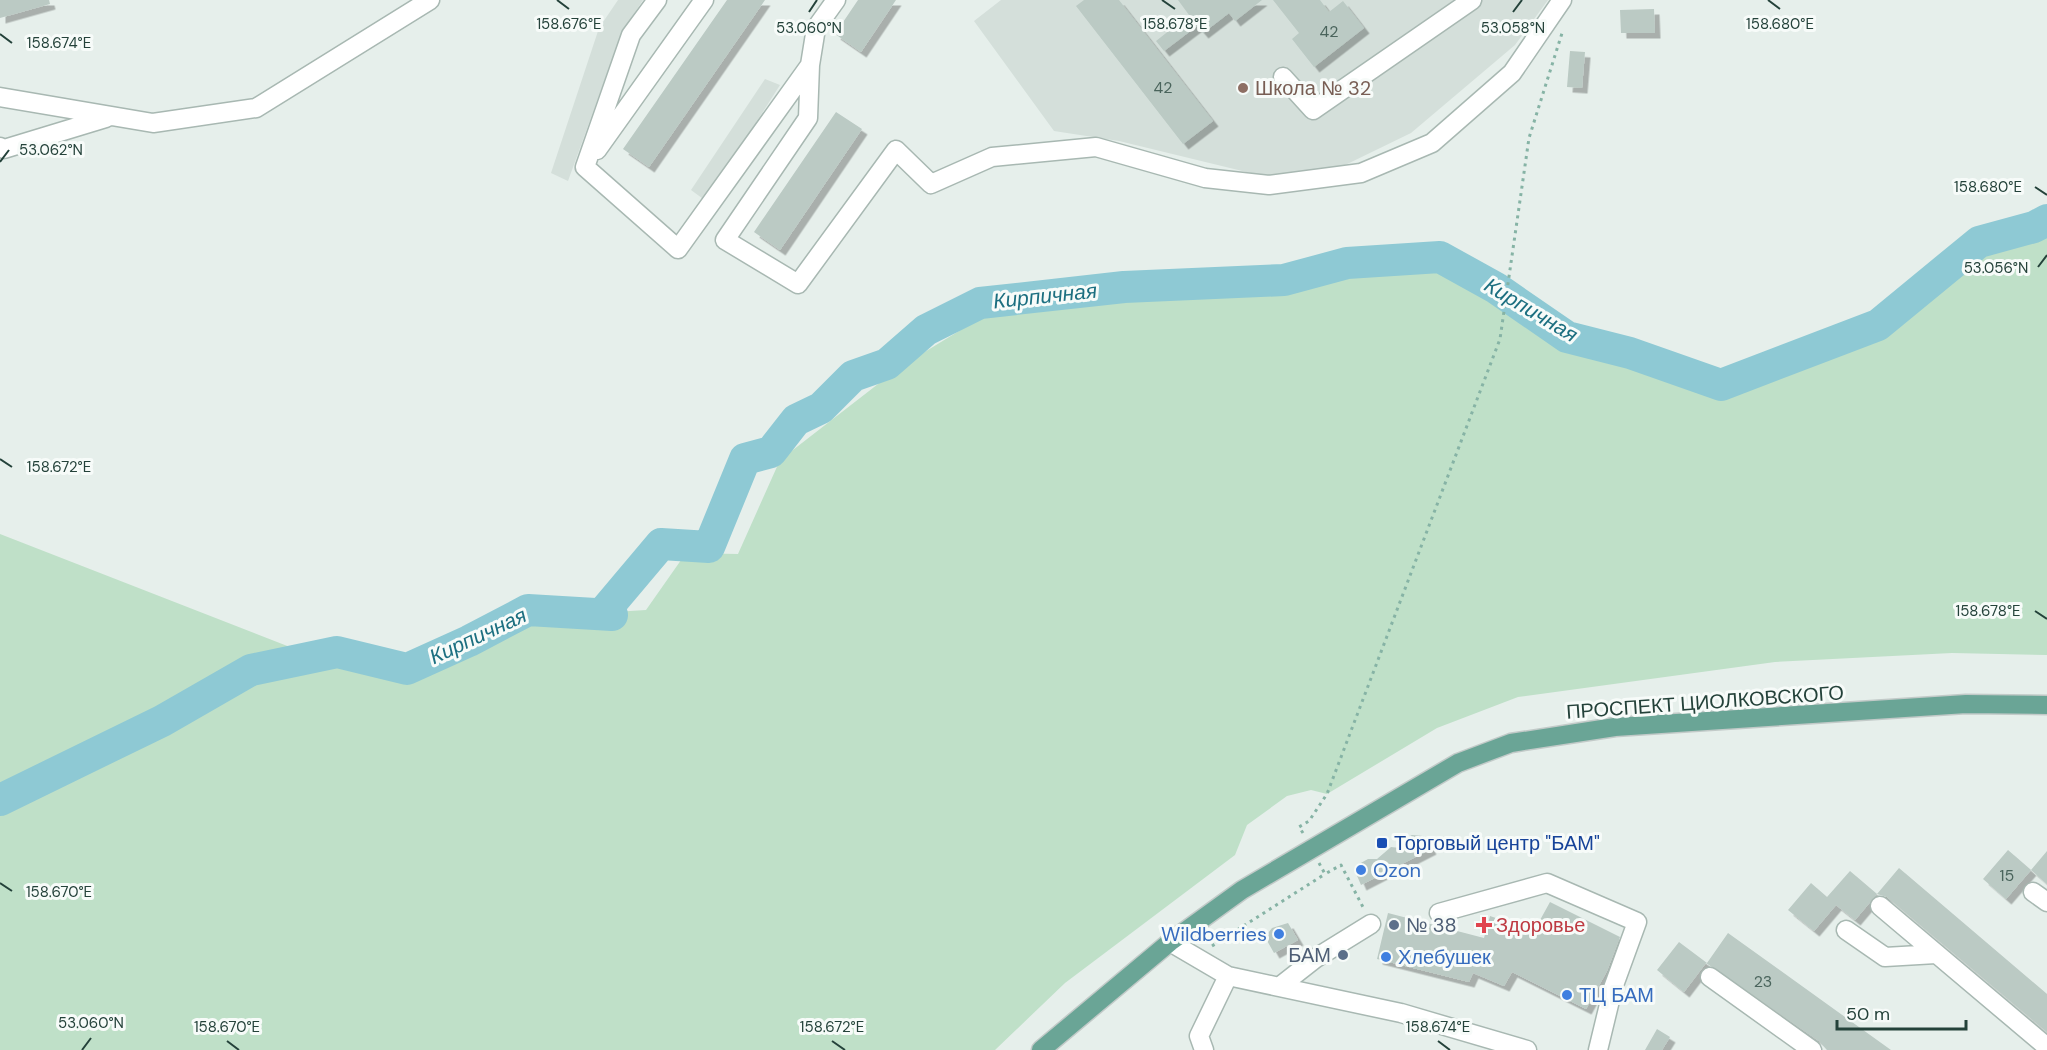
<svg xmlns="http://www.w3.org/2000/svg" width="2047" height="1050" viewBox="0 0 2047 1050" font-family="'DM Sans',sans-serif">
<defs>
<filter id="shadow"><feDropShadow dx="5.5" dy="5.5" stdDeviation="0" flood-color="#0004"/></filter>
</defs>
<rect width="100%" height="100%" fill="#e6efeb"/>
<!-- built -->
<path fill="#d4dfda" d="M 618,0 L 643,0 L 622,32 L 568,181 L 551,173 L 599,28 Z
M 1001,0 L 1548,0 L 1515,45 L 1411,133 L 1339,168 L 1267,177 L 1119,141 L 1054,131 L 974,21 Z
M 765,79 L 780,85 L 706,201 L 691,190 Z"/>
<!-- green -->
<path fill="#bfe0c8" d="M 2047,219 L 2047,655 L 1952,653 L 1775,662 L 1518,697 L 1437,728 L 1327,794 L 1311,790 L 1287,796 L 1247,825 L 1235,855 L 1065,983 L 995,1050 L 0,1050 L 0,534 L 313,656 L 372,654 L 422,673 L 533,617 L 646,610 L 686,553 L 738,554 L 780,460 L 900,367 L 982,317 L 1065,300 L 1432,271 L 1508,290 L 1588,347 L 1739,389 L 1908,317 L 1993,242 Z"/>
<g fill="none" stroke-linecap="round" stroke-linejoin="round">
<!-- river -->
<path stroke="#8ec9d4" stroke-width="32" d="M 0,800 L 162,721 L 251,670 L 337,652 L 407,669 L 469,641 L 528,610 L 612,615 L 602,614 L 661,544 L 709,547 L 745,459 L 771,452 L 796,420 L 821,408 L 853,376 L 887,364 L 926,330 L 980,303 L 1124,287 L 1284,280 L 1347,263 L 1440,257 L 1496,288 L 1567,337 L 1630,353 L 1721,385 L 1878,325 L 1979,242 L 2034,227 L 2047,220"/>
</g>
<!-- building -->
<path fill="#bbcac4" filter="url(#shadow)" d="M 0,0 L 49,0 L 50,4 L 0,18 Z
M 727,0 L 765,0 L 649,167 L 623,149 Z
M 858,0 L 896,0 L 861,52 L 835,34 Z
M 1084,0 L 1119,0 L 1213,121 L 1183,144 L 1076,6 Z
M 1178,0 L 1262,0 L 1235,21 L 1229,13 L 1203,33 L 1197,26 L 1164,51 L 1156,41 L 1189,15 Z
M 1273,0 L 1320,0 L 1329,12 L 1343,1 L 1364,28 L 1314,67 L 1292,39 L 1299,33 Z
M 1654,9 L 1655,33 L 1621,33 L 1620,10 Z
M 1570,51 L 1585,52 L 1582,88 L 1567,87 Z
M 836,112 L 862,129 L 780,250 L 754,232 Z
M 1412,835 L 1423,836 L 1431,849 L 1361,885 L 1355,871 L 1359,864 L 1368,859 L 1377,859 L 1391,847 L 1400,848 L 1406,838 Z
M 2008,850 L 2031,870 L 2047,851 L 2047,884 L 2031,870 L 2006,899 L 1983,879 Z
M 1899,868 L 2047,994 L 2047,1032 L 1887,897 L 1877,894 L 1855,920 L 1836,905 L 1814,931 L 1788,910 L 1811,883 L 1827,897 L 1850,871 L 1877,894 Z
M 1550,902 L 1620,937 L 1607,971 L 1586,1009 L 1512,972 L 1504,986 L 1473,973 L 1469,982 L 1377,959 L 1388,913 L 1484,938 L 1490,916 L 1534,931 Z
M 1288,923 L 1298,940 L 1274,953 L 1265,937 L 1272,928 Z
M 1728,933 L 1891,1050 L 1827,1050 L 1819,1041 L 1706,963 L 1684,992 L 1657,970 L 1679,942 L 1707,963 Z
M 1657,1029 L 1670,1037 L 1662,1050 L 1645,1050 Z"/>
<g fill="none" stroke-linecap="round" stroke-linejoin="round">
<defs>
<path id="minor" d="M 657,0 L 631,35 L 585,167 L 678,249 L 810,65
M 836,0 L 816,28 L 810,65 L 808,118 L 725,240 L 798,284 L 896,150 L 931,184 L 992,157 L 1096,147 L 1205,178 L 1269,185 L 1361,173 L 1432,143 L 1512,73 L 1562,0
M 1283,77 L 1313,110 L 1472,0
M 0,97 L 153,123 L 256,108 L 430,0
M 0,147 L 4,149 L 106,118
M 597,150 L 704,0
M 2033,892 L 2047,902
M 1880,906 L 2047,1047
M 1439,913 L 1547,883 L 1637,922 L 1613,988 L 1598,1050
M 1846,930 L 1885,957 L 1936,954
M 1170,942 L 1228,976 L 1401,1013 L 1527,1050
M 1710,977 L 1812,1050
M 1279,987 L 1316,958 L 1371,924
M 1204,1050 L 1199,1036 L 1228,976"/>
<path id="major" d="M 1041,1050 L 1170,942 L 1242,890 L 1458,763 L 1511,743 L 1615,727 L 1966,704 L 2047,705"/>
</defs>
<!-- minor casing -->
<use href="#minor" stroke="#a8b8b2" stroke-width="21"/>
<!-- major casing -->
<use href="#major" stroke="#c2cac8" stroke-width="21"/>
<!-- path -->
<path stroke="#86b3a5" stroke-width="3" stroke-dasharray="3 4.5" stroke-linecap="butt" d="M 1303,833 L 1299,827 L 1309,821 L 1327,794 L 1500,339 L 1529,138 L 1563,30
M 1319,863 L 1325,874 L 1341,865 L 1364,909
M 1212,946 L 1325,874"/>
<!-- minor -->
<use href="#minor" stroke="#fff" stroke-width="18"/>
<!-- major -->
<use href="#major" stroke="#6aa596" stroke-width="18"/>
</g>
<!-- ticks -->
<path fill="none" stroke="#24423a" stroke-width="2" d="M 557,0 L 569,9M 1162,0 L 1175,9M 1768,0 L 1780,9M 809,12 L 817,0M 1513,12 L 1522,0M 0,34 L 12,43M 0,162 L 9,150M 2035,187 L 2047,195M 2038,267 L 2047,255M 0,459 L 12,467M 2035,611 L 2047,619M 0,883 L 12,891M 227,1041 L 239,1050M 832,1041 L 845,1050M 1438,1041 L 1450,1050M 82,1050 L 91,1038"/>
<!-- markers -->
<circle fill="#8d6e63" stroke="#f7fbf9" stroke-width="2" cx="1243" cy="88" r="6"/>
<rect fill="#1a4fb4" stroke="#f7fbf9" stroke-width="2" x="1376" y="837" width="12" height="12" rx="3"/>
<g fill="#3f7fe0" stroke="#f7fbf9" stroke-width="2">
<circle cx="1361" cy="870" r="6"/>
<circle cx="1279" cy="934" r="6"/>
<circle cx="1386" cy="957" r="6"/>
<circle cx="1567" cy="995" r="6"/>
</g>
<g fill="#5c6f8a" stroke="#f7fbf9" stroke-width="2">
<circle cx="1394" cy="925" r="6"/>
<circle cx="1343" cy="955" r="6"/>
</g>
<path fill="#e0444e" stroke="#f7fbf9" stroke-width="2" d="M1481 916h6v6h6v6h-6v6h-6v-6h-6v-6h6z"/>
<g text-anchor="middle" stroke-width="6" stroke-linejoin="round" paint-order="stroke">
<!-- number labels -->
<g font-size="16" fill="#4a645c">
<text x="1329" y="37">42</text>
<text x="1163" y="93">42</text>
<text x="2007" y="881">15</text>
<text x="1763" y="987">23</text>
</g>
<!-- education labels -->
<g font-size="20" fill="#785e54" stroke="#f7fbf9" text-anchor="start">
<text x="1255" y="95">Школа № 32</text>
</g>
<!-- street labels -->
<g font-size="20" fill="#24423a" stroke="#f7fbf9">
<text transform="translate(1705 702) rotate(-4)" y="7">ПРОСПЕКТ ЦИОЛКОВСКОГО</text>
</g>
<!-- transit labels -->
<g font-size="20" fill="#164399" stroke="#f7fbf9" text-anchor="start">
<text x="1394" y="850">Торговый центр "БАМ"</text>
</g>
<!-- shop labels -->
<g font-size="20" fill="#366cbe" stroke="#f7fbf9" text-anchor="start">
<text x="1373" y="877">Ozon</text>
<text x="1267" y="941" text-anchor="end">Wildberries</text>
<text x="1398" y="964">Хлебушек</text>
<text x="1579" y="1002">ТЦ БАМ</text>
</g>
<!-- service labels -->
<g font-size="20" fill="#4e5e75" stroke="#f7fbf9" text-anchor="start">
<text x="1406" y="932">№ 38</text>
<text x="1331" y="962" text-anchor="end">БАМ</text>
</g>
<!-- health labels -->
<g font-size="20" fill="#be3a42" stroke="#f7fbf9" text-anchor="start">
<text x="1496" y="932">Здоровье</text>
</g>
<!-- water labels -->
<g font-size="21" font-style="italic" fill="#1c6f80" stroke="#f7fbf9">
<text transform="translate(1045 296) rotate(-6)" y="7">Кирпичная</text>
<text transform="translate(1531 310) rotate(31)" y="7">Кирпичная</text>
<text transform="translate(478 636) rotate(-25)" y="7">Кирпичная</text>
</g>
</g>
<g font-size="15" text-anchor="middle" fill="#24423a" stroke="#f7fbf9" stroke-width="6" stroke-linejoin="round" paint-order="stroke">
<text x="1780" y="29">158.680°E</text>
<text x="569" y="29">158.676°E</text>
<text x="1175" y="29">158.678°E</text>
<text x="809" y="33">53.060°N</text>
<text x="1513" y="33">53.058°N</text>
<text x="59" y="48">158.674°E</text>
<text x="51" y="155">53.062°N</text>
<text x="1988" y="192">158.680°E</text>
<text x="1996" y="273">53.056°N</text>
<text x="59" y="472">158.672°E</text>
<text x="1988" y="616">158.678°E</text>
<text x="59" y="897">158.670°E</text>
<text x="91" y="1028">53.060°N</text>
<text x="227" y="1032">158.670°E</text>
<text x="832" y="1032">158.672°E</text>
<text x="1438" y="1032">158.674°E</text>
</g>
<!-- scale -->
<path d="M1837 1020v9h129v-9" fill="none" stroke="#24423a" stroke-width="3"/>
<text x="1846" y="1020" font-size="18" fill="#24423a" stroke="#f7fbf9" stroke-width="4.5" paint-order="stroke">50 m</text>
</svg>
